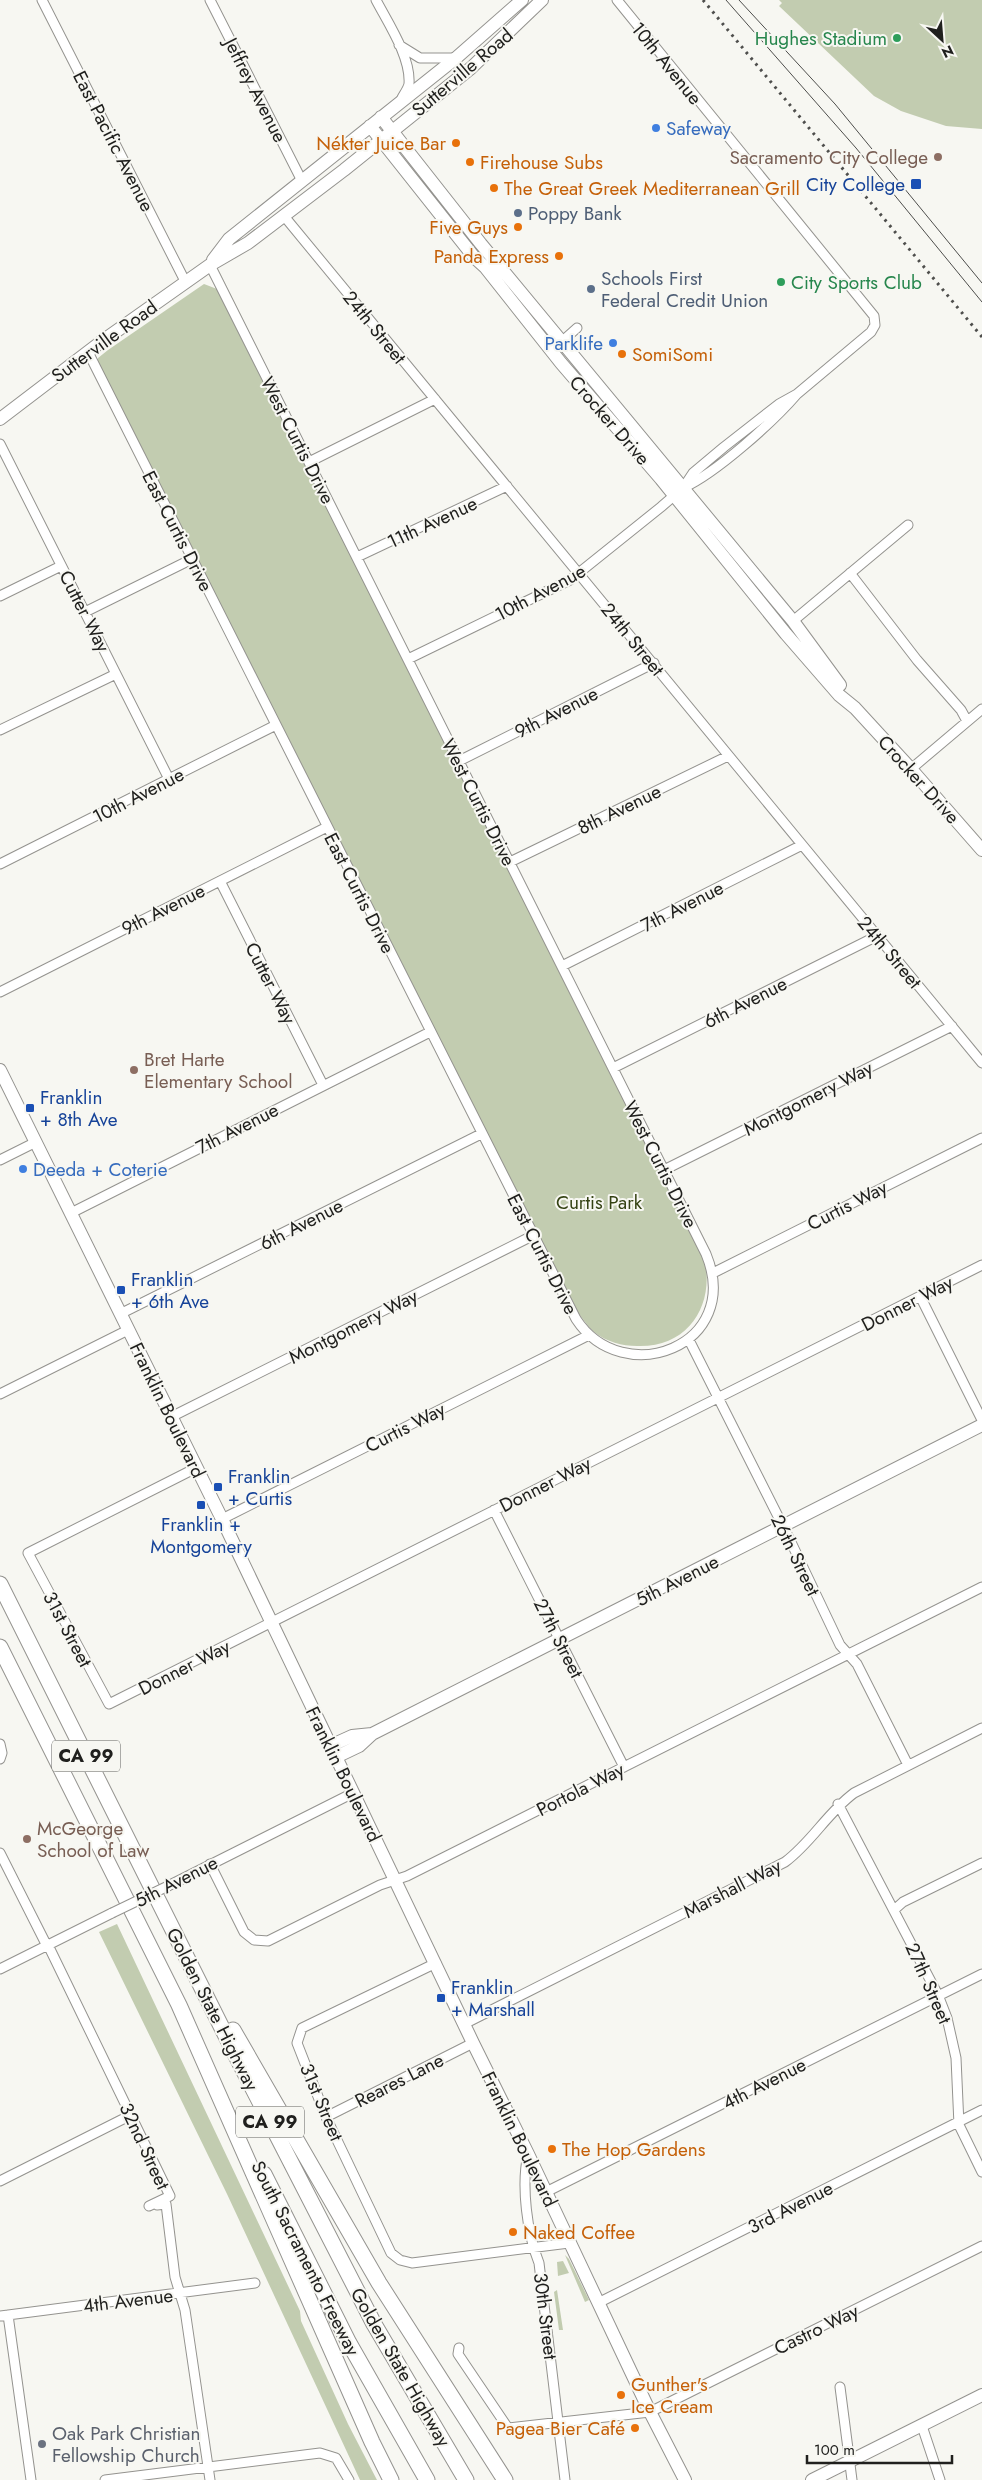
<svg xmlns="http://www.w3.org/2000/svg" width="982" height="2480" viewBox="0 0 982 2480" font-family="Jost,sans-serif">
<rect width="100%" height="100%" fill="#f7f7f2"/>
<!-- green -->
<path fill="#c2ccb0" d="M 779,0 L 982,0 L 982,129 L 946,126 L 901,111 L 874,96 L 779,6 L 782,3 Z
M 204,284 L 217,289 L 703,1253 C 717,1301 691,1348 637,1346 C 622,1346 607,1342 594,1332 C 588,1327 584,1320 579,1314 L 98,366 L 98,358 L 108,350 Z
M 117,1924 L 300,2311 L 301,2321 L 348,2424 L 377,2480 L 360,2480 L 227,2194 L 99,1932 Z
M 565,2255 L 569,2259 L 589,2300 L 585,2302 Z
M 563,2261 L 569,2273 L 558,2276 L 557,2262 Z
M 557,2290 L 563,2330 L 559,2330 L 554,2292 Z"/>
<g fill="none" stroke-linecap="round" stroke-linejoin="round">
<defs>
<path id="street" d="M 42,0 L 186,283
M 210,0 L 302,181
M 376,0 C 388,23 411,57 409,84 C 408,89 404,94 402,98
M 617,0 L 874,316 L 875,325 L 871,332 L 797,394
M 399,45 L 420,58 L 456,58
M 284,216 L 982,1063
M 558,345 L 577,328
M 88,352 L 576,1319 C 623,1391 744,1346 706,1254 L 210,265
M 0,444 L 169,779
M 309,462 L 435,399
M 357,557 L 507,486
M 850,573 L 917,660 L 961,710 L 967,721
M 0,596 L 61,566
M 85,612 L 192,559
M 793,621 L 908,525
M 408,659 L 570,580 L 661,507 L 683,488 L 693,473 L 724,447 L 779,404 L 797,394 C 773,422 716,473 683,488
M 0,730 L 116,674
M 459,761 L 654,663
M 911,769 L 982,709
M 510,862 L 728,756
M 0,864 L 276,725
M 220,881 L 323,1085
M 562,966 L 802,845
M 0,992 L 327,827
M 613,1068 L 877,936
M 0,1160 L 36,1142
M 664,1170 L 952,1026
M 71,1213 L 430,1032
M 713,1273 L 982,1138
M 920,1296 L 982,1420
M 120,1314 L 481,1134
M 689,1340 L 790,1540 L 840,1645 L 857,1664 L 908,1765
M 0,1394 L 128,1330
M 171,1417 L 534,1235
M 196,1468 L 28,1553 L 109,1704 L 982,1265
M 494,1510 L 624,1767
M 222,1519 L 589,1335
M 0,1744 L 2,1753 L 0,1759
M 838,1804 L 938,1995 L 947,2018 L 956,2058 L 959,2125 L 982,2172
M 0,1853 L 47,1946
M 210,1864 L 244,1932 L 254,1940 L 268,1941 L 380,1885 L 407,1876 L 982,1587
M 168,1886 L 353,1793
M 894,1910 L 903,1902 L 982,1863
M 48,1945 L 170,2196 L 149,2206
M 436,1963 L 302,2028 L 297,2043 L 326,2117 L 391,2253 L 400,2260 L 412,2263 L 569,2243
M 0,1969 L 112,1913
M 464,2024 L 785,1862 C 812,1842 827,1813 854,1793 L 982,1728
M 326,2117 L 473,2043
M 528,2154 C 521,2186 527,2233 539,2263 L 565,2480
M 0,2181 L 131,2115
M 546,2192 L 982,1974
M 157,2205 L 166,2204 L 175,2277 L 185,2310 L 210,2480
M 598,2303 L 982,2110
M 8,2315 L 31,2480
M 0,2316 L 255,2283
M 459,2348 L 458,2354 L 508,2428 L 650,2412 L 982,2246
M 840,2387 L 852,2480
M 922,2426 L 940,2480
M 105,2480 L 320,2453 L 336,2458 L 349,2480"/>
<path id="secondary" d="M 381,117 L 481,244 L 793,621 L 840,685
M 370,126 L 474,257 L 485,267 L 561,363 L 661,479 L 786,634 L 839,695 L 855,708 L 911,769 L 982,850
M 213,260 L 229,239 L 456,58 L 522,0
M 0,419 L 101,342 L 210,265 L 248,243 L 344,170 L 471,68 L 542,0
M 0,1070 L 222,1519 L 473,2043 L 528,2154 L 650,2412 L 685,2480
M 330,1746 L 352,1736 L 372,1734
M 336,1757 L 359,1746 L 372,1734 L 982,1425
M 812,2480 L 982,2395"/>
<path id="highway" d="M 0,1584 L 229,2042 L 374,2324 L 466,2480
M 0,1647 L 179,2005 L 372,2442 L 391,2480
M 233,2030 L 379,2283 L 505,2480
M 264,2174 L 349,2343 L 427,2480"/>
</defs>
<!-- street casing -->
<use href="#street" stroke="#94938f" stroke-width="11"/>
<!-- secondary casing -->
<use href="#secondary" stroke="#94938f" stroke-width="14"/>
<!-- highway casing -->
<use href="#highway" stroke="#94938f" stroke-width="17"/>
<!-- street -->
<use href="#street" stroke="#fff" stroke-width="9"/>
<!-- secondary -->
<use href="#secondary" stroke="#fff" stroke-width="12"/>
<!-- highway -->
<use href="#highway" stroke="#fff" stroke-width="15"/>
<!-- tram -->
<path stroke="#4e4e4c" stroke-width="1" d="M 726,0 L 856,148 L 982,302
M 739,0 L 835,104 L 982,283"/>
<!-- rail -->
<path stroke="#4e4e4c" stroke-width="3" stroke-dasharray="2.5 5" stroke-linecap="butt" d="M 703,0 L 982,337"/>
<defs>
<path id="street-bridge" d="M 112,1913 L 168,1886"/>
</defs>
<!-- street-bridge casing -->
<use href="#street-bridge" stroke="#94938f" stroke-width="11" stroke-linecap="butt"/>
<!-- street-bridge -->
<use href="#street-bridge" stroke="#fff" stroke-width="9"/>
</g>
<!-- markers -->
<g fill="#2e9e5b" stroke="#f7f7f2" stroke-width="2">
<circle cx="897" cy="38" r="5"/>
<circle cx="781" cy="282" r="5"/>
</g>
<g fill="#3f7fe0" stroke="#f7f7f2" stroke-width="2">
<circle cx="656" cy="128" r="5"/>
<circle cx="613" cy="343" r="5"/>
<circle cx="23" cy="1169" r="5"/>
</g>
<g fill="#e8710a" stroke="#f7f7f2" stroke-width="2">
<circle cx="456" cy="143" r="5"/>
<circle cx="470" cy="162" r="5"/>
<circle cx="494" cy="188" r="5"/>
<circle cx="518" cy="227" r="5"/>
<circle cx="559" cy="256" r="5"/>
<circle cx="622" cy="354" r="5"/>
<circle cx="552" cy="2149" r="5"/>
<circle cx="513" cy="2232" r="5"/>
<circle cx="621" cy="2395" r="5"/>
<circle cx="635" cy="2428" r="5"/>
</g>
<g fill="#8d6e63" stroke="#f7f7f2" stroke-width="2">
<circle cx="938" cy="157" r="5"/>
<circle cx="134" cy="1070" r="5"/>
<circle cx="27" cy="1839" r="5"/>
</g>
<g fill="#1a4fb4" stroke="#f7f7f2" stroke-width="2">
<rect x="910" y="178" width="12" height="12" rx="2.5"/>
<rect x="25" y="1103" width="10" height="10" rx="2.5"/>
<rect x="116" y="1285" width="10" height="10" rx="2.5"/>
<rect x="213" y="1482" width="10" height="10" rx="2.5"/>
<rect x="196" y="1500" width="10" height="10" rx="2.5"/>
<rect x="436" y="1993" width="10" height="10" rx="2.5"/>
</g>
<g fill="#5c6f8a" stroke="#f7f7f2" stroke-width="2">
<circle cx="518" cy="213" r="5"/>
<circle cx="591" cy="289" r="5"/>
</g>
<circle fill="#6b7280" stroke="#f7f7f2" stroke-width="2" cx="42" cy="2444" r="5"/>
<g text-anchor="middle" stroke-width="4" stroke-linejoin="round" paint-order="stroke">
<!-- shield labels -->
<g fill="#f7f7f2" stroke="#60605e" stroke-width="1">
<rect x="52" y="1740.5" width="68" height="31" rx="4"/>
<rect x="236" y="2106.5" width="68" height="31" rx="4"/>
</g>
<g font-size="18" font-weight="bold" fill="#20201e">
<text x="86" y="1762">CA 99</text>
<text x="270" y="2128">CA 99</text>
</g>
<!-- leisure labels -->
<g font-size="19" fill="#27864d" stroke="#f7f7f2" text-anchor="end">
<text x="887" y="45">Hughes Stadium</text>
<text x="791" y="289" text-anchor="start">City Sports Club</text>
</g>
<!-- street labels -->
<g font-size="19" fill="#20201e" stroke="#f7f7f2">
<text transform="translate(667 63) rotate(51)" y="7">10th Avenue</text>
<text transform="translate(462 72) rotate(-40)" y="7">Sutterville Road</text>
<text transform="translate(256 90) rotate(63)" y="7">Jeffrey Avenue</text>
<text transform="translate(114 141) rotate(63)" y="7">East Pacific Avenue</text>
<text transform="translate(375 327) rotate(51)" y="7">24th Street</text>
<text transform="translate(104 341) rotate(-36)" y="7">Sutterville Road</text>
<text transform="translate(610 420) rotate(49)" y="7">Crocker Drive</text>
<text transform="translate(298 440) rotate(63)" y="7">West Curtis Drive</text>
<text transform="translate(432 522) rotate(-25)" y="7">11th Avenue</text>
<text transform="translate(178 531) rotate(63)" y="7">East Curtis Drive</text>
<text transform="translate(540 592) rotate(-28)" y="7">10th Avenue</text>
<text transform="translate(85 611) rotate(63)" y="7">Cutter Way</text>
<text transform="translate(633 639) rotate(51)" y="7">24th Street</text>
<text transform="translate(556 712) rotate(-27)" y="7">9th Avenue</text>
<text transform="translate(919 779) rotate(48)" y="7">Crocker Drive</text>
<text transform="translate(138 795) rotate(-27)" y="7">10th Avenue</text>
<text transform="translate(479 802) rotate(63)" y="7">West Curtis Drive</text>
<text transform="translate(619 809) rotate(-26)" y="7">8th Avenue</text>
<text transform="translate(360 893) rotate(63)" y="7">East Curtis Drive</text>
<text transform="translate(682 906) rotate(-27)" y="7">7th Avenue</text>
<text transform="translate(163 909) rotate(-27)" y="7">9th Avenue</text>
<text transform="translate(890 952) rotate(50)" y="7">24th Street</text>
<text transform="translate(271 983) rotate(63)" y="7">Cutter Way</text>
<text transform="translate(745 1002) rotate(-27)" y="7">6th Avenue</text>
<text transform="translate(808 1098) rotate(-27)" y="7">Montgomery Way</text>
<text transform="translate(237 1128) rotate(-27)" y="7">7th Avenue</text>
<text transform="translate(661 1164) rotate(63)" y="7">West Curtis Drive</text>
<text transform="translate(847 1205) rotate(-27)" y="7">Curtis Way</text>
<text transform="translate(301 1224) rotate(-27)" y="7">6th Avenue</text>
<text transform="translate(543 1254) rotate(63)" y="7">East Curtis Drive</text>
<text transform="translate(907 1303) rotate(-27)" y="7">Donner Way</text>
<text transform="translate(353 1326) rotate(-27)" y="7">Montgomery Way</text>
<text transform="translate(168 1410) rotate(64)" y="7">Franklin Boulevard</text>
<text transform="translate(405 1427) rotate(-27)" y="7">Curtis Way</text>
<text transform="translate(545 1484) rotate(-27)" y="7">Donner Way</text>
<text transform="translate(796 1555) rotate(64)" y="7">26th Street</text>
<text transform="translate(677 1580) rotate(-27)" y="7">5th Avenue</text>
<text transform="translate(68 1629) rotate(62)" y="7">31st Street</text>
<text transform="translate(559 1638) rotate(63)" y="7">27th Street</text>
<text transform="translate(184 1667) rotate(-27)" y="7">Donner Way</text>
<text transform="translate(344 1774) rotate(64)" y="7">Franklin Boulevard</text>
<text transform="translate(580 1789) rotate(-27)" y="7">Portola Way</text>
<text transform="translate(176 1881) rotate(-27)" y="7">5th Avenue</text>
<text transform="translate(732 1888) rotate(-27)" y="7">Marshall Way</text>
<text transform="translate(929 1983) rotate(66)" y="7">27th Street</text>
<text transform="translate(213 2009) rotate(63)" y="7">Golden State Highway</text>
<text transform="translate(399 2080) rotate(-27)" y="7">Reares Lane</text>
<text transform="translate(764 2083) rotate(-27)" y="7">4th Avenue</text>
<text transform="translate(322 2102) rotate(67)" y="7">31st Street</text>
<text transform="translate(520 2139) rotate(64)" y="7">Franklin Boulevard</text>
<text transform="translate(145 2146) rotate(65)" y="7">32nd Street</text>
<text transform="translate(790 2207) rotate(-27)" y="7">3rd Avenue</text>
<text transform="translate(306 2258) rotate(63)" y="7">South Sacramento Freeway</text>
<text transform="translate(128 2300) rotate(-7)" y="7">4th Avenue</text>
<text transform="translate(546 2316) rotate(83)" y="7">30th Street</text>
<text transform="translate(816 2329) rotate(-26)" y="7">Castro Way</text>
<text transform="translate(401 2367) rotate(60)" y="7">Golden State Highway</text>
</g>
<!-- shop labels -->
<g font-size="19" fill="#366cbe" stroke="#f7f7f2" text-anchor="start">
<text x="666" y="135">Safeway</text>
<text x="603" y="350" text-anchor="end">Parklife</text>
<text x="33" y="1176">Deeda + Coterie</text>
</g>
<!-- food labels -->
<g font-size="19" fill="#c56008" stroke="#f7f7f2" text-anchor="start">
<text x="446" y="150" text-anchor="end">Nékter Juice Bar</text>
<text x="480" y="169">Firehouse Subs</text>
<text x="504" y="195">The Great Greek Mediterranean Grill</text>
<text x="508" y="234" text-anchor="end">Five Guys</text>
<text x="549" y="263" text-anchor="end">Panda Express</text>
<text x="632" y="361">SomiSomi</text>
<text x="562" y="2156">The Hop Gardens</text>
<text x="523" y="2239">Naked Coffee</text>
<text x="631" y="2391">Gunther's<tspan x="631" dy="22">Ice Cream</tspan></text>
<text x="625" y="2435" text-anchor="end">Pagea Bier Café</text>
</g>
<!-- education labels -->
<g font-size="19" fill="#785e54" stroke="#f7f7f2" text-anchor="start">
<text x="928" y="164" text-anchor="end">Sacramento City College</text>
<text x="144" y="1066">Bret Harte<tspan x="144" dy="22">Elementary School</tspan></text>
<text x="37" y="1835">McGeorge<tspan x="37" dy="22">School of Law</tspan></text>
</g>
<!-- transit labels -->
<g font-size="19" fill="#164399" stroke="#f7f7f2" text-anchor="start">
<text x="905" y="191" text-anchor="end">City College</text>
<text x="40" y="1104">Franklin<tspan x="40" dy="22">+ 8th Ave</tspan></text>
<text x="131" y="1286">Franklin<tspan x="131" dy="22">+ 6th Ave</tspan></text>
<text x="228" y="1483">Franklin<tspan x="228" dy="22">+ Curtis</tspan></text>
<text x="201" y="1531" text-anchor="middle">Franklin +<tspan x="201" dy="22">Montgomery</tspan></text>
<text x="451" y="1994">Franklin<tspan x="451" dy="22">+ Marshall</tspan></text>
</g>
<!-- service labels -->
<g font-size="19" fill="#4e5e75" stroke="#f7f7f2" text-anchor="start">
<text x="528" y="220">Poppy Bank</text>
<text x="601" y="285">Schools First<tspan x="601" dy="22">Federal Credit Union</tspan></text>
</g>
<!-- park labels -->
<g font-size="19" fill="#344213" stroke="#f7f7f2">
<text x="599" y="1209">Curtis Park</text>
</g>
<!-- worship labels -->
<g font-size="19" fill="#5b616d" stroke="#f7f7f2" text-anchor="start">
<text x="52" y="2440">Oak Park Christian<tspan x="52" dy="22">Fellowship Church</tspan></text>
</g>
</g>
<!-- north arrow -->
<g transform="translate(942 40) rotate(154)" stroke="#f7f7f2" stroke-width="4" paint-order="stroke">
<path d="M0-4L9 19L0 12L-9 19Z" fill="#20201e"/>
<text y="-8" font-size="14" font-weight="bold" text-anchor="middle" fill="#20201e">N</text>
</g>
<!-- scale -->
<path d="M807 2455v8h145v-8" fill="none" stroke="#20201e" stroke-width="2.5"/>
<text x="814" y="2455" font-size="15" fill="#20201e" stroke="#f7f7f2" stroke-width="4" paint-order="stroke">100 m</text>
</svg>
